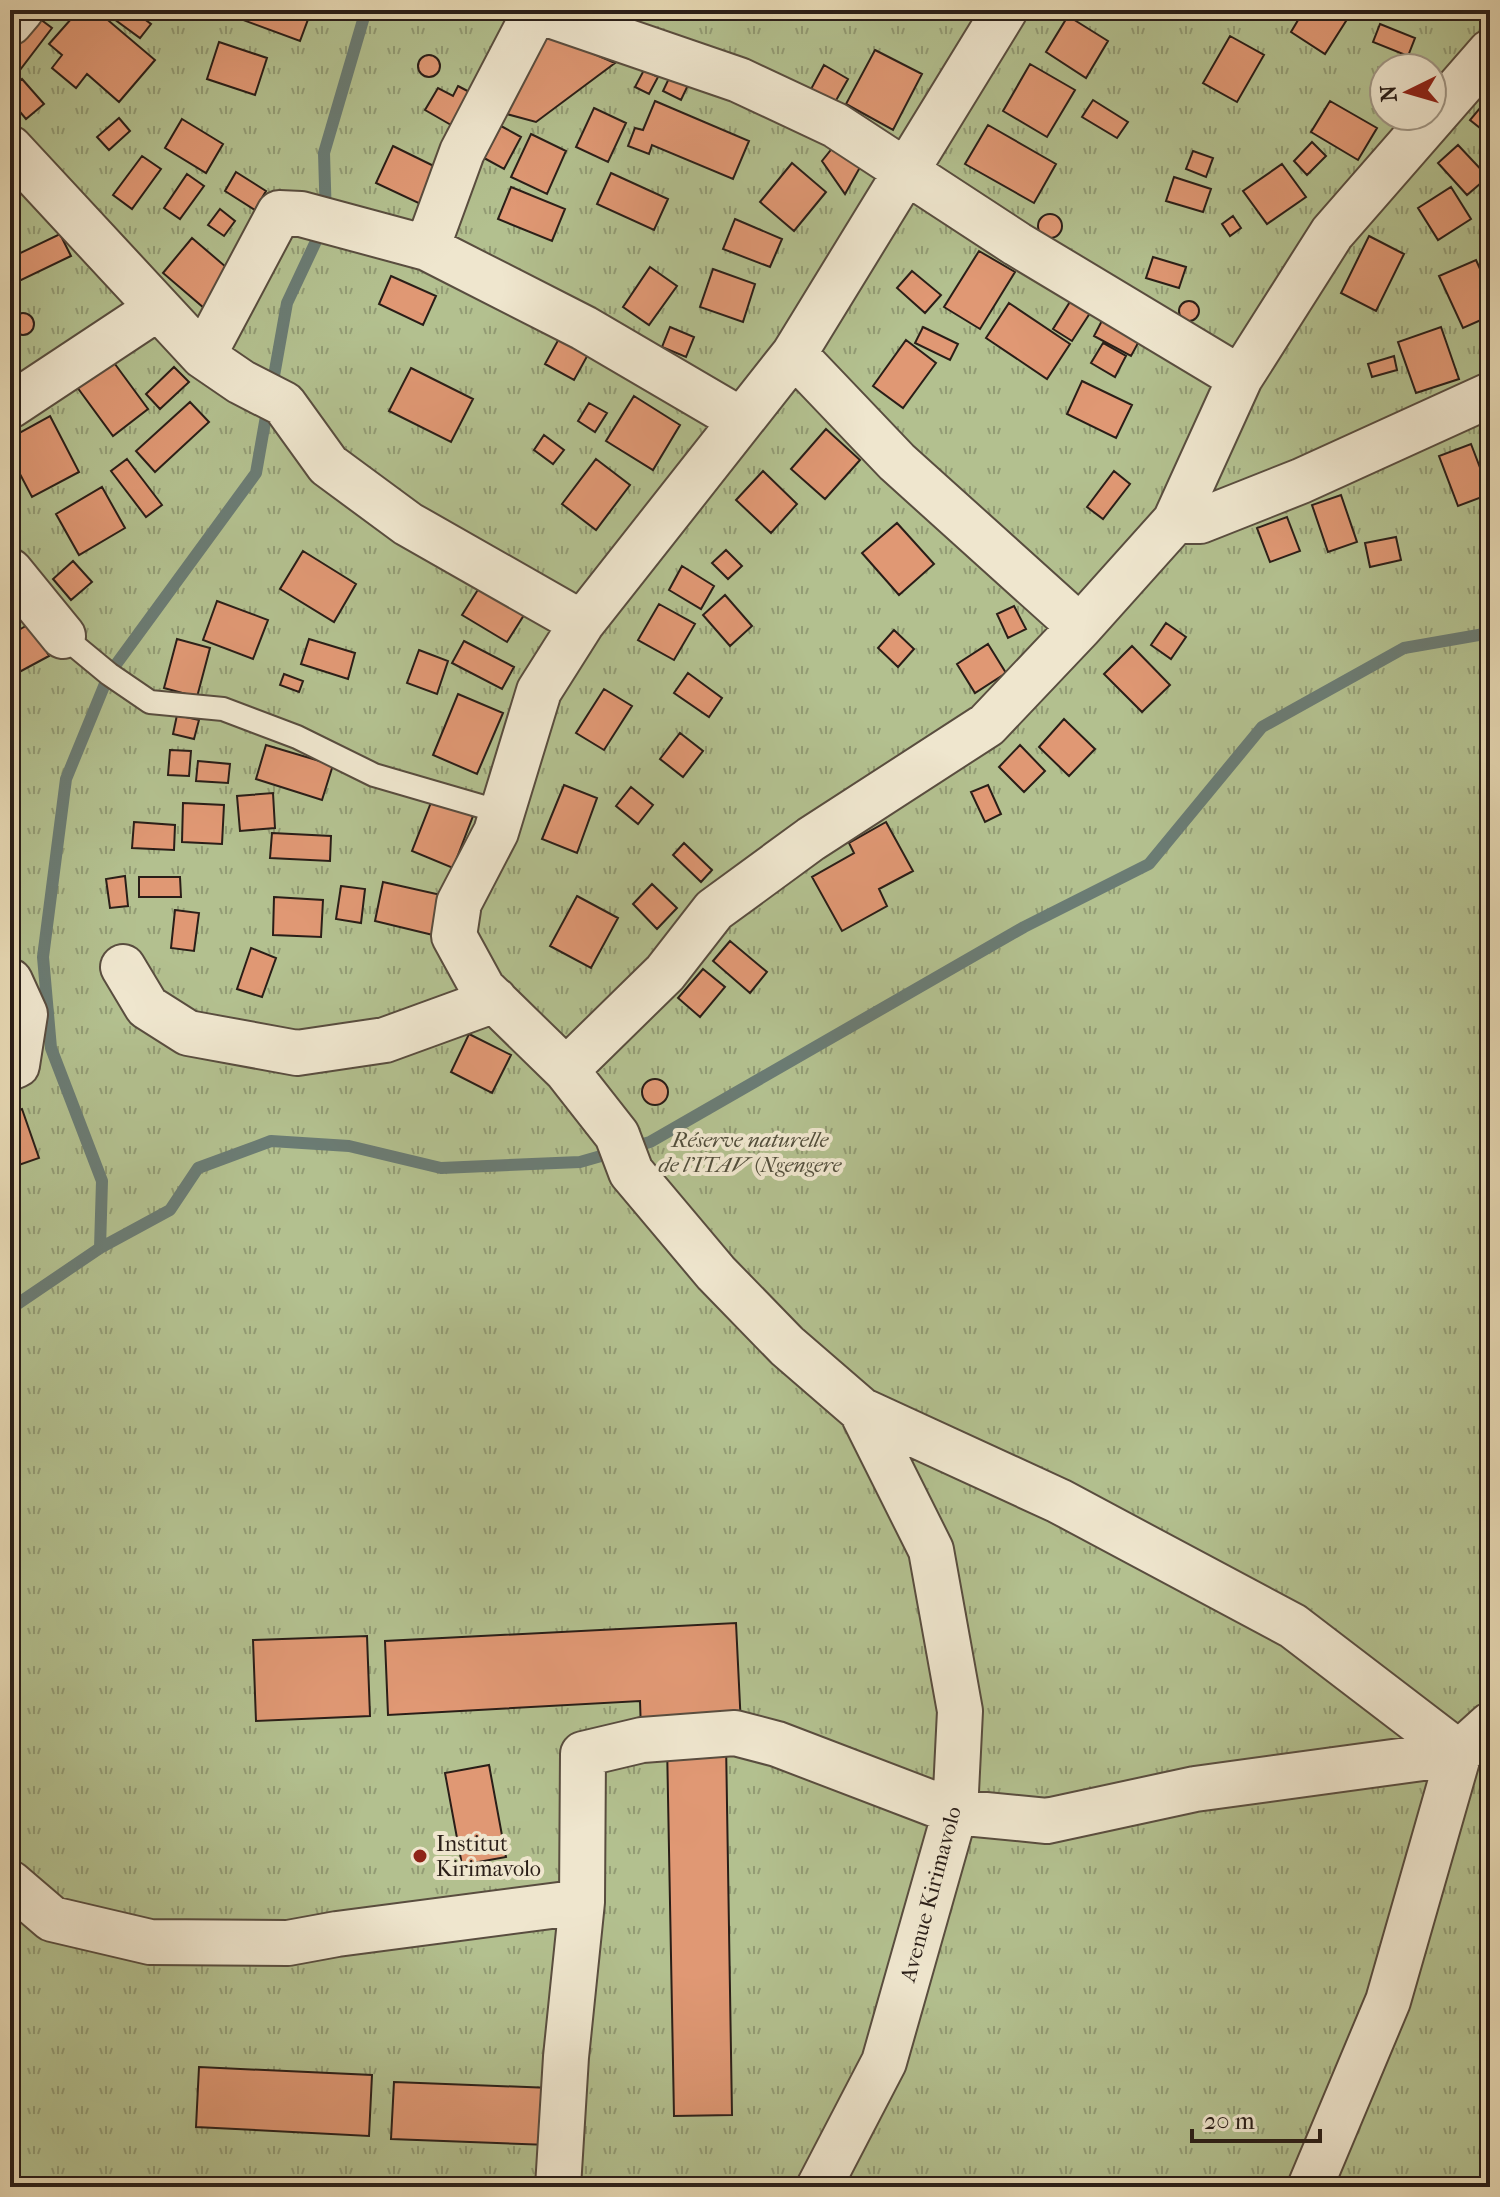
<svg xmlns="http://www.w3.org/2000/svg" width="1500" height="2197" viewBox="0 0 1500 2197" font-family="'IM FELL French Canon',serif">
<defs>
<pattern id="park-tufts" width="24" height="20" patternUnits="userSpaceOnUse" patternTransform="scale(2)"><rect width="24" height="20" fill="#b3c08f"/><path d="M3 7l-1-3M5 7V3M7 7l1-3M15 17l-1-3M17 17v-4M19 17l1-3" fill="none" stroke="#929b74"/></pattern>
</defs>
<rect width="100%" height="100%" fill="#e7d9b4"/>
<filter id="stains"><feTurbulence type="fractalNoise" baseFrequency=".0025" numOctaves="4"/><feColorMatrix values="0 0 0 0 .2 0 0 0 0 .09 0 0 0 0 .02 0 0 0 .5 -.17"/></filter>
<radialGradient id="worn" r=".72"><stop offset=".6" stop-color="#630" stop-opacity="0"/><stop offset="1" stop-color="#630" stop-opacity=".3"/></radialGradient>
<!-- park -->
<path fill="url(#park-tufts)" stroke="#6e6f54" stroke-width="2" fill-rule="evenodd" d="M 10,10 L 1490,10 L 1490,2187 L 10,2187 ZM 1384,68 L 1432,68 L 1432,116 L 1384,116 Z"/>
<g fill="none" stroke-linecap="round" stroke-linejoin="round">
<!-- stream -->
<path stroke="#6b7c74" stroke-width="12" d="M 272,387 L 287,303 L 326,220 L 324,153 L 366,10
M 100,1248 L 102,1181 L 51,1048 L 43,957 L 66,779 L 109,674 L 256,473 L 268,405
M 10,1309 L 100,1248 L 170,1210 L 198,1168 L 271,1141 L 349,1146 L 441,1168 L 580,1162 L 650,1142 L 1024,927 L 1149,864 L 1262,727 L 1404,648 L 1490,633"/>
</g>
<!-- building -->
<path fill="#e09874" stroke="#2a1e18" stroke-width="2" d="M 79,10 L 96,10 L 155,60 L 119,102 L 87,74 L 76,88 L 52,68 L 62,55 L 49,44 Z
M 120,10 L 132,10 L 151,24 L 140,38 L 114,19 Z
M 246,10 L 298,10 L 310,14 L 300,41 L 243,20 Z
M 1304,10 L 1353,10 L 1325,54 L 1291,32 Z
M 36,16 L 52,28 L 10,83 L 10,51 Z
M 1068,16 L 1108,41 L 1086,78 L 1046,52 Z
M 1380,24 L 1415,38 L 1408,56 L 1373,42 Z
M 543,32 L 615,63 L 536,122 L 503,113 Z
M 1230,36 L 1264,55 L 1237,102 L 1203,83 Z
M 219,42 L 267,58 L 255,95 L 207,79 Z
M 875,50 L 922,74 L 893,130 L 846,104 Z
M418 66a11 11 0 1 1 22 0a11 11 0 1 1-22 0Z
M 1030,64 L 1075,90 L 1047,137 L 1003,111 Z
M 824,65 L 848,79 L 834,104 L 810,91 Z
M 644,70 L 658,77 L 649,94 L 635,87 Z
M 671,74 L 689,83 L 681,100 L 663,91 Z
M 22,79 L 44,104 L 26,119 L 10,100 L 10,90 Z
M 458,86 L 477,96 L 458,129 L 425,110 L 438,88 L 453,96 Z
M 1490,96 L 1490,136 L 1470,120 Z
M 1093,100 L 1128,122 L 1117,138 L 1082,117 Z
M 655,101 L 749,141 L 733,179 L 652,145 L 649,154 L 628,146 L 635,128 L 643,130 Z
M 1330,101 L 1377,128 L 1358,160 L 1311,132 Z
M 594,108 L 626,123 L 608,162 L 576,147 Z
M 119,118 L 130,131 L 109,150 L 97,137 Z
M 182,119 L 223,144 L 206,173 L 165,148 Z
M 988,125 L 1056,164 L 1034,203 L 965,164 Z
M 501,126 L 521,137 L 504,169 L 484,158 Z
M 531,134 L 566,151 L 547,194 L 511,177 Z
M 1312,142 L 1326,156 L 1307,175 L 1294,161 Z
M 1458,145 L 1488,177 L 1467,195 L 1438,163 Z
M 393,146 L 444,171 L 427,207 L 376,183 Z
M 834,146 L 863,162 L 845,194 L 822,161 Z
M 1193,151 L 1213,158 L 1206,177 L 1186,169 Z
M 142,156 L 161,169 L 132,209 L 113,195 Z
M 792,163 L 826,192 L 794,231 L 760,202 Z
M 1282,164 L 1306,197 L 1267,224 L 1243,191 Z
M 236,172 L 266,191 L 255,210 L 225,191 Z
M 611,173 L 668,199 L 654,230 L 597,204 Z
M 187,174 L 204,186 L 180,219 L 164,208 Z
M 1174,177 L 1211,189 L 1203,212 L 1166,201 Z
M 511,187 L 565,209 L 552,241 L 498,219 Z
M 1451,187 L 1471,219 L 1438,240 L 1418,208 Z
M 220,209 L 235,221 L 224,236 L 208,225 Z
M1038 226a12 12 0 1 1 24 0a12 12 0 1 1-24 0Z
M 1233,216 L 1241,228 L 1230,236 L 1222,224 Z
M 735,219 L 782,239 L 770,267 L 723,249 Z
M 60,234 L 71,256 L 15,283 L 10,273 L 10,258 Z
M 1369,236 L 1404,254 L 1376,311 L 1341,293 Z
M 192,238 L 233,273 L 204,308 L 163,273 Z
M 979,251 L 1015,272 L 980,329 L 944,307 Z
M 1153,257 L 1186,267 L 1179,288 L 1146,278 Z
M 1476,260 L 1490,291 L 1490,316 L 1463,328 L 1439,276 Z
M 650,267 L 677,286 L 649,325 L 623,307 Z
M 713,269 L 755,284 L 743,322 L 700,307 Z
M 912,271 L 941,295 L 925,313 L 897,288 Z
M 391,276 L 436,296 L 423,325 L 379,304 Z
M 1073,297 L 1092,310 L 1072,341 L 1053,329 Z
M1179 311a10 10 0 1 1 20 0a10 10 0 1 1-20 0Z
M 1009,303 L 1070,344 L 1047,379 L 986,338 Z
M12 324a11 11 0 1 1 22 0a11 11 0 1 1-22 0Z
M 1106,313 L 1143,334 L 1131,356 L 1094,336 Z
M 670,327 L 694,337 L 686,357 L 662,347 Z
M 923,327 L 958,344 L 950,360 L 915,343 Z
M 1441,327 L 1459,379 L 1416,393 L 1398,342 Z
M 561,335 L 590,351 L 574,380 L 545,364 Z
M 906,340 L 936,363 L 903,408 L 873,386 Z
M 1103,343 L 1126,356 L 1115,377 L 1091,363 Z
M 1394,356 L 1397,370 L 1372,377 L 1368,364 Z
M 112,360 L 148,409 L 113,436 L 77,387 Z
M 174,367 L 189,382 L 160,409 L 146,394 Z
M 411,368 L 473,399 L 451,442 L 389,411 Z
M 1082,381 L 1132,405 L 1116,438 L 1067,414 Z
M 634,396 L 680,425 L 653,470 L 606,441 Z
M 190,402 L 209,422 L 155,472 L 136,451 Z
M 589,403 L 607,413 L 595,432 L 578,421 Z
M 50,416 L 79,472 L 32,497 L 10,455 L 10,438 Z
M 826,429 L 860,460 L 825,499 L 791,469 Z
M 544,435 L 564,450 L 553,464 L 534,450 Z
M 1471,444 L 1490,494 L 1458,506 L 1439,456 Z
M 127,459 L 162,505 L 146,517 L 111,471 Z
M 596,459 L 630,485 L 596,530 L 562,504 Z
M 763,471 L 797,504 L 771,533 L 736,500 Z
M 1114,471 L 1130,484 L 1103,519 L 1087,507 Z
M 102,487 L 125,528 L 79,555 L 56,514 Z
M 1341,495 L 1357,542 L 1328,552 L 1312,505 Z
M 1287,517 L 1300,551 L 1270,562 L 1257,528 Z
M 897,523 L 934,564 L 899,595 L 862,553 Z
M 1396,537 L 1401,560 L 1370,567 L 1365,543 Z
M 726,550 L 742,566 L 728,579 L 712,563 Z
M 303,551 L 356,584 L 334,622 L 280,589 Z
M 73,561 L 92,582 L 71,600 L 53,579 Z
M 682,566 L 714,586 L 701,609 L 669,590 Z
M 479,588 L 524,615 L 507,642 L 462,615 Z
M 725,595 L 752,626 L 730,646 L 703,615 Z
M 217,601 L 268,620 L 253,659 L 203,640 Z
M 659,604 L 695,624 L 674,660 L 638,640 Z
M 1014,606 L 1026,629 L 1008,638 L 997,614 Z
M 31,623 L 49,656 L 10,677 L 10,635 Z
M 1166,623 L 1186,637 L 1171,659 L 1151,645 Z
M 894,630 L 914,649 L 898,667 L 878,648 Z
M 177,639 L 210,648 L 197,697 L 164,688 Z
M 309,639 L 355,653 L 348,679 L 301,664 Z
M 464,641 L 514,667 L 502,689 L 452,663 Z
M 988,644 L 1006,673 L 975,693 L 957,664 Z
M 1132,646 L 1170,685 L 1142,712 L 1104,674 Z
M 419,650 L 448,661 L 437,694 L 407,683 Z
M 688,673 L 722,698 L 709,717 L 674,693 Z
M 284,674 L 303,681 L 299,692 L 280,685 Z
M 604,689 L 632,706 L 604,750 L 576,733 Z
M 458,694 L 503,713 L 477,774 L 433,755 Z
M 177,715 L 199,720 L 194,739 L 173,734 Z
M 1064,719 L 1095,749 L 1069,776 L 1039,747 Z
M 680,733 L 703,751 L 683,777 L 660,759 Z
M 266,745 L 333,765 L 322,800 L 256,779 Z
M 1020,745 L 1045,771 L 1024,792 L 999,767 Z
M 170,750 L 191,751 L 189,776 L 168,775 Z
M 198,761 L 230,764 L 228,783 L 196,781 Z
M 564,785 L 597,798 L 577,853 L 542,839 Z
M 988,785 L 1001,814 L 985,822 L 971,792 Z
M 631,787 L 653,805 L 638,824 L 616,806 Z
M 273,793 L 275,828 L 240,831 L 237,796 Z
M 432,800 L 473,816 L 453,868 L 412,851 Z
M 183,803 L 224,805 L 222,844 L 182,842 Z
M 134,822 L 175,825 L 174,850 L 132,848 Z
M 886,822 L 913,871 L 879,889 L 887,906 L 842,931 L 812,877 L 854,853 L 849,843 Z
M 272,833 L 331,836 L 330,861 L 270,858 Z
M 684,843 L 712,870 L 701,882 L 673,855 Z
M 125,876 L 128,906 L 110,908 L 106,879 Z
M 139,877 L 180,877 L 181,897 L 139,897 Z
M 383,882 L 441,895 L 433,935 L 375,921 Z
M 652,884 L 677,908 L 657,929 L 633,904 Z
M 341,886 L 365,889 L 361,923 L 336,919 Z
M 577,896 L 618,918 L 591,968 L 550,946 Z
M 274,897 L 323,900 L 321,937 L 273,935 Z
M 175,910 L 199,913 L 194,951 L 171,948 Z
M 730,941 L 767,972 L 750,993 L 713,961 Z
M 251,948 L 276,958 L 262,997 L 237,989 Z
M 703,969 L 725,987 L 700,1017 L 678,998 Z
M 469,1034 L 511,1055 L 492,1093 L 451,1072 Z
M642 1092a13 13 0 1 1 26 0a13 13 0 1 1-26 0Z
M 22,1109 L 39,1158 L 10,1168 L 10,1113 Z
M 736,1623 L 741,1726 L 641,1731 L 640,1701 L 388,1715 L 385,1641 Z
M 367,1636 L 370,1716 L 256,1721 L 253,1640 Z
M 726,1742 L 732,2115 L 674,2116 L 667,1743 Z
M 489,1765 L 506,1857 L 462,1865 L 445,1773 Z
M 199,2067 L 372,2075 L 369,2136 L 196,2127 Z
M 394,2082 L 551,2088 L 549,2145 L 391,2139 Z"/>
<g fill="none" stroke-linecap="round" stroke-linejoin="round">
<defs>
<path id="service" d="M 63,636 L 109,674 L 150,702 L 223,709 L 297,737 L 374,775 L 501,812"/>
<path id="minor" d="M 535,10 L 739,80 L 835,125 L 1017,244 L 1240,378
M 1005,10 L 794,354 L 582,623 L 539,691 L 496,832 L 459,903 L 454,936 L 483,989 L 566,1070 L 617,1135 L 631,1172 L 716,1273 L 787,1346 L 861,1410 L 1059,1501 L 1293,1626 L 1459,1753
M 10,148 L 203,356 L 241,382 L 284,404 L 328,465 L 408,524 L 582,623
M 427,248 L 462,152 L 536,10
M 794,354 L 897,462 L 1080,627
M 203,356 L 279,213 L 301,214 L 427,248 L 584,328 L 741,420
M 10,406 L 158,308
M 1175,521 L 1200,521 L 1301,481 L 1490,395
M 10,571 L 63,636
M 123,967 L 147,1007 L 188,1033 L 297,1053 L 385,1040 L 495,1000
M 10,981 L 25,1014 L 17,1065 L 10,1068
M 566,1070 L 665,973 L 714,910 L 811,839 L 987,725 L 1080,627 L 1175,521 L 1240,378 L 1332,233 L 1490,52
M 10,1883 L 52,1919 L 150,1942 L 288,1943 L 337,1934 L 582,1902
M 558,2187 L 566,2057 L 582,1902 L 583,1754 L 642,1740 L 735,1733 L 777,1744 L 955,1812 L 1047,1821 L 1195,1789 L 1459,1753
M 819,2187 L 884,2062 L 955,1812 L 960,1711 L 931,1550 L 861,1410
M 1310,2187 L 1388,2001 L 1459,1753 L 1490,1725"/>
<path id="tertiary" d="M 10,23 L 21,10"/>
</defs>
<!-- service casing -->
<use href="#service" stroke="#594d3f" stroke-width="26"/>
<!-- minor casing -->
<use href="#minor" stroke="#594d3f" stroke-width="48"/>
<!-- tertiary casing -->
<use href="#tertiary" stroke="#594d3f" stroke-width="48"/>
<!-- service -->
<use href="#service" stroke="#efe6ce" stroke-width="22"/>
<!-- minor -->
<use href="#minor" stroke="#efe6ce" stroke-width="44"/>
<!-- tertiary -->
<use href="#tertiary" stroke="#efe6ce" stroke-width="44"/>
</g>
<!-- markers -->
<circle fill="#8f2418" stroke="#efe6ce" stroke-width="3" cx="420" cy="1856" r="8"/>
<g text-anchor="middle" stroke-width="8" stroke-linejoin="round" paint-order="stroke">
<!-- park labels -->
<g font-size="22" font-style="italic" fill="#534f3c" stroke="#efe6ce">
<text x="750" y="1147">Réserve naturelle<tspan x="750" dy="25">de l'ITAV (Ngengere</tspan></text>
</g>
<!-- poi labels -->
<g font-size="22" fill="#2a1e18" stroke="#efe6ce" text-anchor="start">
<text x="436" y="1851">Institut<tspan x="436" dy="25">Kirimavolo</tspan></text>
</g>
<!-- street labels -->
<g font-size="22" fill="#2a1e18" stroke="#efe6ce">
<text transform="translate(930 1894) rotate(-75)" y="8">Avenue Kirimavolo</text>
</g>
</g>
<!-- margin -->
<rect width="1500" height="2197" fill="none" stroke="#e7d9b4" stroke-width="40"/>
<rect x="12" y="12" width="1476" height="2173" fill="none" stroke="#2a1e18" stroke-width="4"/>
<rect x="20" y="20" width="1460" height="2157" fill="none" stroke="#2a1e18" stroke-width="2"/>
<!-- north arrow -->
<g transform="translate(1408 92) rotate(265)"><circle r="38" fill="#efe6ce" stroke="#a09685" stroke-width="2"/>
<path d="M0-6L14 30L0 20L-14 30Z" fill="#8f2418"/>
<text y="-12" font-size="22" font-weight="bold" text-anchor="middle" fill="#2a1e18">N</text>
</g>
<!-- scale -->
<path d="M1192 2129v12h128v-12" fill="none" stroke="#2a1e18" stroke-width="4"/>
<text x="1204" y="2129" font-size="24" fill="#2a1e18" stroke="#efe6ce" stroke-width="6" paint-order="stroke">20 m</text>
<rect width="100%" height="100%" filter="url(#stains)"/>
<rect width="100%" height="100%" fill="url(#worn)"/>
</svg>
